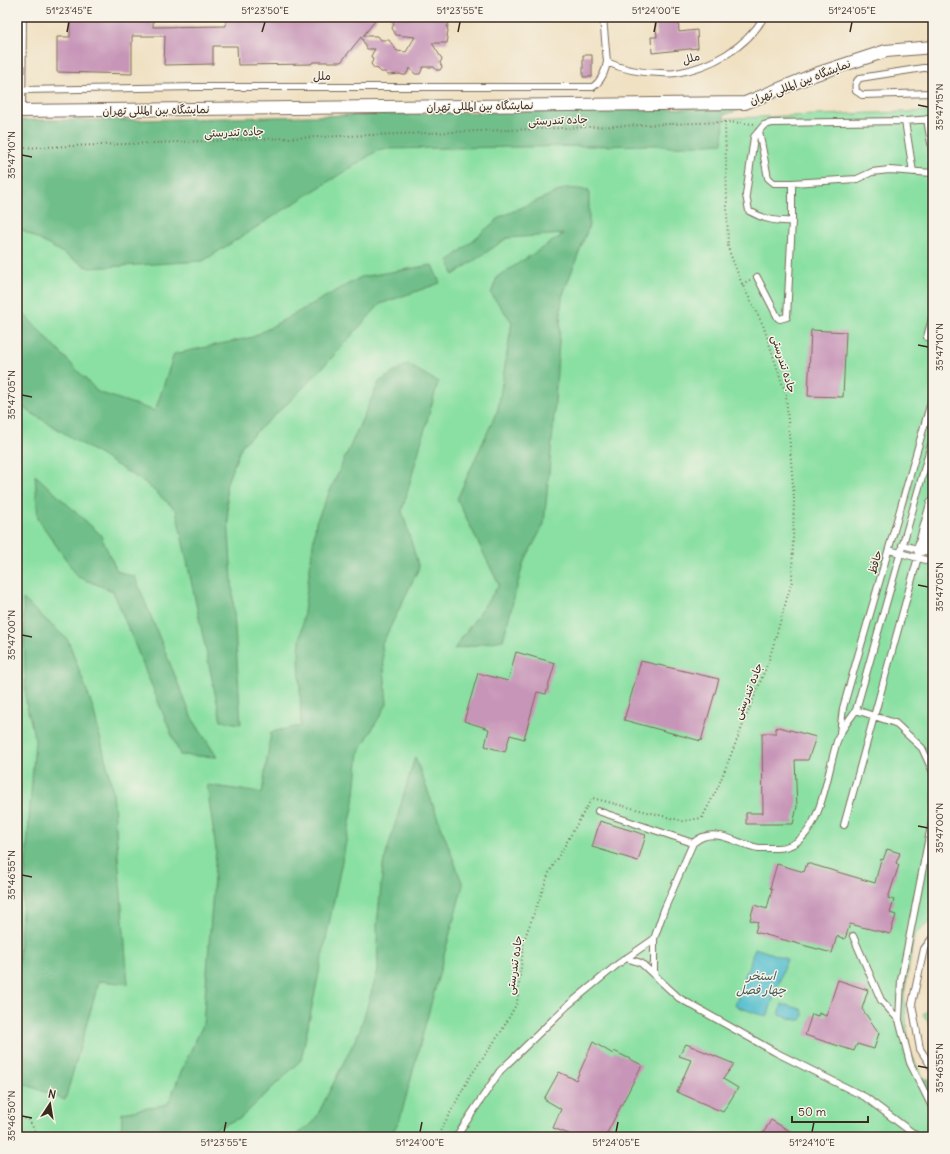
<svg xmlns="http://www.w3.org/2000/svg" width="950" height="1154" viewBox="0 0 950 1154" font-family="Delius,'Playpen Sans Arabic',sans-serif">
<rect width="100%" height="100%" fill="#f7f3e8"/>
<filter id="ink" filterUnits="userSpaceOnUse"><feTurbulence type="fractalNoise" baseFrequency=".025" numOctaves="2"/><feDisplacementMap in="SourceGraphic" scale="8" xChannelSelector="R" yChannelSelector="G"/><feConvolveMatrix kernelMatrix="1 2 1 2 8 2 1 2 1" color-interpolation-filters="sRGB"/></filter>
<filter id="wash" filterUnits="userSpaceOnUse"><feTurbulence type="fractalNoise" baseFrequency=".012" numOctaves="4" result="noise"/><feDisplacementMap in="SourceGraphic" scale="16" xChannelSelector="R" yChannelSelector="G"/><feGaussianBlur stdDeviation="0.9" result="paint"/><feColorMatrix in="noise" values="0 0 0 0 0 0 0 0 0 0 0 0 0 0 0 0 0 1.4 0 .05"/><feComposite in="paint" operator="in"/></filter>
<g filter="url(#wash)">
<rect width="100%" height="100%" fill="#f0e1c3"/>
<!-- green -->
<path fill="#8ae0a3" stroke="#628560" d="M 933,111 L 933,919 L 914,935 L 904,996 L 909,1050 L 933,1097 L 933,1137 L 17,1137 L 17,143 Z
M 933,1008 L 933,1029 L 923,1014 Z"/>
<!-- forest -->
<path fill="#6fbe89" stroke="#557454" d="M 749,107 L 724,115 L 723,143 L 670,147 L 660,145 L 380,149 L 203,261 L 89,268 L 17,227 L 17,120 L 139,120 L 441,113 Z
M 566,188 L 589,190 L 589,226 L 562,297 L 553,430 L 544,524 L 523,564 L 503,640 L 454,649 L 499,585 L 457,499 L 498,409 L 512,322 L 491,294 L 497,277 L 564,234 L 507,238 L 453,275 L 449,261 L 500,217 Z
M 432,265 L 440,283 L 380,304 L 325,365 L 291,400 L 242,445 L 226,485 L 241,724 L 221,721 L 176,510 L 144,482 L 17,404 L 17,307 L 98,392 L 155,411 L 174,354 L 253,337 L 361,277 Z
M 407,364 L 438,382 L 402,511 L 419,568 L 382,644 L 387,704 L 359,752 L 354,803 L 301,1060 L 242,1117 L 195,1137 L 121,1137 L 122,1113 L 168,1104 L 186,1060 L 203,1025 L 216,850 L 207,785 L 262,793 L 271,732 L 301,726 L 299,649 L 316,522 L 379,382 Z
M 35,475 L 100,534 L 117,571 L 135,577 L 192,718 L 217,757 L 180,755 L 113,591 L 78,577 L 38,519 Z
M 23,599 L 68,640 L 93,708 L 113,791 L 128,984 L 99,981 L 65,1100 L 17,1081 L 17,981 L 35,740 L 26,702 Z
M 415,757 L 463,885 L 400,1119 L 390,1137 L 293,1137 L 314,1122 L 360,1030 L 378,970 L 377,926 L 383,865 Z
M 928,1078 L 933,1085 L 933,1100 L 923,1081 Z"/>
<!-- water -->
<path fill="#53bece" stroke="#477476" d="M 755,948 L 787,959 L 767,1017 L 735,1006 Z
M 782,1004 L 801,1009 C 804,1013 804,1016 801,1020 L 797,1020 L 779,1015 Z"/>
<g id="blocks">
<!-- building -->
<path fill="#c795b8" d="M 70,17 L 153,17 L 153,27 L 226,26 L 226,17 L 378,17 L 363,36 L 378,36 L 381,40 L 389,40 L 397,51 L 406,52 L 415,37 L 396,35 L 392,28 L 394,24 L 389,17 L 445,17 L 449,23 L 447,27 L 448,31 L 447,35 L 448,38 L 447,43 L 432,43 L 442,59 L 440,63 L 442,67 L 440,70 L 436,70 L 434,67 L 423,67 L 420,74 L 415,74 L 410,68 L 406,75 L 402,75 L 401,74 L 388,75 L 385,72 L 381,72 L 378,69 L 374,68 L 371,64 L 373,60 L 371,56 L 375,49 L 367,49 L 361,37 L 341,62 L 313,62 L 311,64 L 238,65 L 237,46 L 213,46 L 213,64 L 164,65 L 165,36 L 132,36 L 132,74 L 57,72 L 57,37 L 70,37 Z
M 655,17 L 678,17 L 679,32 L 697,30 L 698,48 L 652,53 L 651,37 L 657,37 Z
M 583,55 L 592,55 L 592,77 L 583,77 Z
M 811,330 L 846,332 L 843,397 L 808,396 Z
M 516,652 L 555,663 L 546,694 L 537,692 L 524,739 L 510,735 L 505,752 L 485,746 L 489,729 L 464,721 L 478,673 L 508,681 Z
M 641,661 L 719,679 L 701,741 L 624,720 Z
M 779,727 L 816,737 L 808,760 L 795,760 L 797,807 L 793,824 L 746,824 L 746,813 L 763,813 L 762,733 L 776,733 L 776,728 Z
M 600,821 L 646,835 L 638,861 L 592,847 Z
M 887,849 L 900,853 L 896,863 L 899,865 L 888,898 L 894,900 L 890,913 L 896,915 L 890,934 L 850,924 L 845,939 L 837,936 L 832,953 L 755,932 L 758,922 L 750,920 L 754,905 L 767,909 L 772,889 L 770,888 L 777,864 L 804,872 L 807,863 L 875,883 L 881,859 L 883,860 Z
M 838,980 L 868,990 L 862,1009 L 879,1033 L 874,1049 L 857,1044 L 854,1051 L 805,1035 L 812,1014 L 818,1016 L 819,1013 L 826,1016 Z
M 593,1042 L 613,1054 L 614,1051 L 642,1065 L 605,1137 L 568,1137 L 569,1134 L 553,1128 L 561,1109 L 544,1099 L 559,1072 L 576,1080 Z
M 686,1044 L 734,1064 L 723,1079 L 738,1088 L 723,1112 L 677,1092 L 691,1060 L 679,1056 Z
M 771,1120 L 800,1137 L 761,1137 Z"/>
</g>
</g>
<g filter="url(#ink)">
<use href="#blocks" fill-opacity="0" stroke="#7a6a58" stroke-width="1"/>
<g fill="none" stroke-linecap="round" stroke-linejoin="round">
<defs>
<path id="lane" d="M 603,17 L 607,62 C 624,70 641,73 660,73 C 665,73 671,74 676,73 C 711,67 746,48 764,17
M 933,68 L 923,68 L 860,78 C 855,82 855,85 856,91 L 862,95 L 933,93
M 22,90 L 197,87 L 593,87 C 602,80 605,72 607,62
M 22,111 L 23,17
M 927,119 L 933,155
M 933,119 L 905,121 L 772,123 L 764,125 L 754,137 L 746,195 L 749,211 C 763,219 777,222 792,221 L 792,183 L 857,179 L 872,172 L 889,170 L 933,173
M 905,121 L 913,172
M 759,131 L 768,178 L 774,183 L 792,183
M 757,277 L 778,318 L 780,319 L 787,317 L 792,221
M 927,337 L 933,315
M 902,545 L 933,553
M 889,550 L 933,562
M 856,710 L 895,723 L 922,748 L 933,772
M 840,733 L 843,708 L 933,395
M 598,811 L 693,843
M 933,816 L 901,980 L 899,1020 L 910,1063 L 933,1109
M 844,825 L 920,550
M 853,936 L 881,1000 L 899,1020
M 933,937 L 924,949 L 912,1004 L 920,1049 L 933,1069
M 626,958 L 641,963 L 654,975
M 456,1137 L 500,1071 L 567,1006 L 618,964 L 654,939
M 918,1137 L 865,1097 L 775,1052 L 679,998 L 654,975 L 654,939 L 664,910 L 693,843 C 696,841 699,838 703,837 C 721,830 741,846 759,848 C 765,848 771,848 777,848 C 824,848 826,767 839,736 C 843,727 850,719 856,710 L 933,438"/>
<path id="street" d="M 17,111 L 745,103 L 816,74 L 886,51 L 933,47
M 920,550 L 933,504"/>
</defs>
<!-- lane casing -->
<use href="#lane" stroke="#7a6a58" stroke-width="8"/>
<!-- street casing -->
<use href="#street" stroke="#7a6a58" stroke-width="14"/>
<!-- path -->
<path stroke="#7a6a58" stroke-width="2" stroke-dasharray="1 3" stroke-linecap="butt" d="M 725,122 L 755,124
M 17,148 L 725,122 L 728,248 L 742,284 L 763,325 L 786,395 L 794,499 L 792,581 L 769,660 L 718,787 L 702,818 L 683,821 L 592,798 L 549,873 L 524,940 L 517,1003 L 501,1032 L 469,1078 L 437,1137
M 742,284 L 750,280
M 17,1116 L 29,1120 L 38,1137"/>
<!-- lane -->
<use href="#lane" stroke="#fff" stroke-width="6"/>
<!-- street -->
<use href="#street" stroke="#fff" stroke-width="12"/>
</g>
</g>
<!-- ticks -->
<path fill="none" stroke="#3b2a1e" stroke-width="1.5" d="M 67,32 L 69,22M 262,32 L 265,22M 458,32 L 460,22M 654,32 L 656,22M 850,32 L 852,22M 918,105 L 928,107M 22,155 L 32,157M 918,345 L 928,347M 22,395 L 32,397M 918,585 L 928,587M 22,635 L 32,637M 918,826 L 928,828M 22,875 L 32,877M 918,1066 L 928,1068M 22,1116 L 32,1118M 224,1132 L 226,1122M 420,1132 L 422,1122M 616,1132 L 618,1122M 812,1132 L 814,1122"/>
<g text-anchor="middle" stroke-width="3" stroke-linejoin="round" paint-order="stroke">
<!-- street labels -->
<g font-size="11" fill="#3b2a1e" stroke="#f7f3e8">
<text transform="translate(691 58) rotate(-16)" y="4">ملل</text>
<text x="322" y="80">ملل</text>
<text transform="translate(800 82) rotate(-21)" y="4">نمایشگاه بین المللی تهران</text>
<text transform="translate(480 106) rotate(-1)" y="4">نمایشگاه بین المللی تهران</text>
<text transform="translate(156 110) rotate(-1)" y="4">نمایشگاه بین المللی تهران</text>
<text transform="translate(558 120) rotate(-2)" y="4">جاده تندرستی</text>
<text transform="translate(234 132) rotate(-2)" y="4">جاده تندرستی</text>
<text transform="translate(784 364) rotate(73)" y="4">جاده تندرستی</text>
<text transform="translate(875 562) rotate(-74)" y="4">حافظ</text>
<text transform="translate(748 691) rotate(-68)" y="4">جاده تندرستی</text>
<text transform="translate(514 965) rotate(-82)" y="4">جاده تندرستی</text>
</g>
<!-- water labels -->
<g font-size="12" font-style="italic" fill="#425653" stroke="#f7f3e8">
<text x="761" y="980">استخر<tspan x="761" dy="14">چهار فصل</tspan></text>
</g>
</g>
<!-- margin -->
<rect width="950" height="1154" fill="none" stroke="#f7f3e8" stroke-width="44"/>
<!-- north arrow -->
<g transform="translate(50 1104) rotate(12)" stroke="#f7f3e8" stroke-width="3" paint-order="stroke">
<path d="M0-3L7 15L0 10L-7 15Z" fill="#3b2a1e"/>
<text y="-6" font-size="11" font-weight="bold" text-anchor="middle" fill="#3b2a1e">N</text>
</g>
<!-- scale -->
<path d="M792 1116v6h76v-6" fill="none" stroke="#3b2a1e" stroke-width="2"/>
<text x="798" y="1116" font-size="12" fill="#3b2a1e" stroke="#f7f3e8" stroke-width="3" paint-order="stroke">50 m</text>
<rect x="22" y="22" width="906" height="1110" fill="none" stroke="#3b2a1e" stroke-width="1.5"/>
<g font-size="10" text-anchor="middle" fill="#3b2a1e">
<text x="69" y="14">51°23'45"E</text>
<text x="265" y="14">51°23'50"E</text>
<text x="460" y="14">51°23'55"E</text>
<text x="656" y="14">51°24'00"E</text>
<text x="852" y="14">51°24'05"E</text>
<text transform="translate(939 107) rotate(-90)" y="4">35°47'15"N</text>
<text transform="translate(11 155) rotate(-90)" y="4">35°47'10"N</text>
<text transform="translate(939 347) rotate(-90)" y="4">35°47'10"N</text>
<text transform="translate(11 395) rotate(-90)" y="4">35°47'05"N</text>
<text transform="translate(939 587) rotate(-90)" y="4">35°47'05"N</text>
<text transform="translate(11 635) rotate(-90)" y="4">35°47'00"N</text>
<text transform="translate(939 828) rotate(-90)" y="4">35°47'00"N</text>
<text transform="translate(11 875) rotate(-90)" y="4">35°46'55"N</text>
<text transform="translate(939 1068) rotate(-90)" y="4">35°46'55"N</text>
<text transform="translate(11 1116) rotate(-90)" y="4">35°46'50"N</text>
<text x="224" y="1146">51°23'55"E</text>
<text x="420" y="1146">51°24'00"E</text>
<text x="616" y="1146">51°24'05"E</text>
<text x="812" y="1146">51°24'10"E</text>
</g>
</svg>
